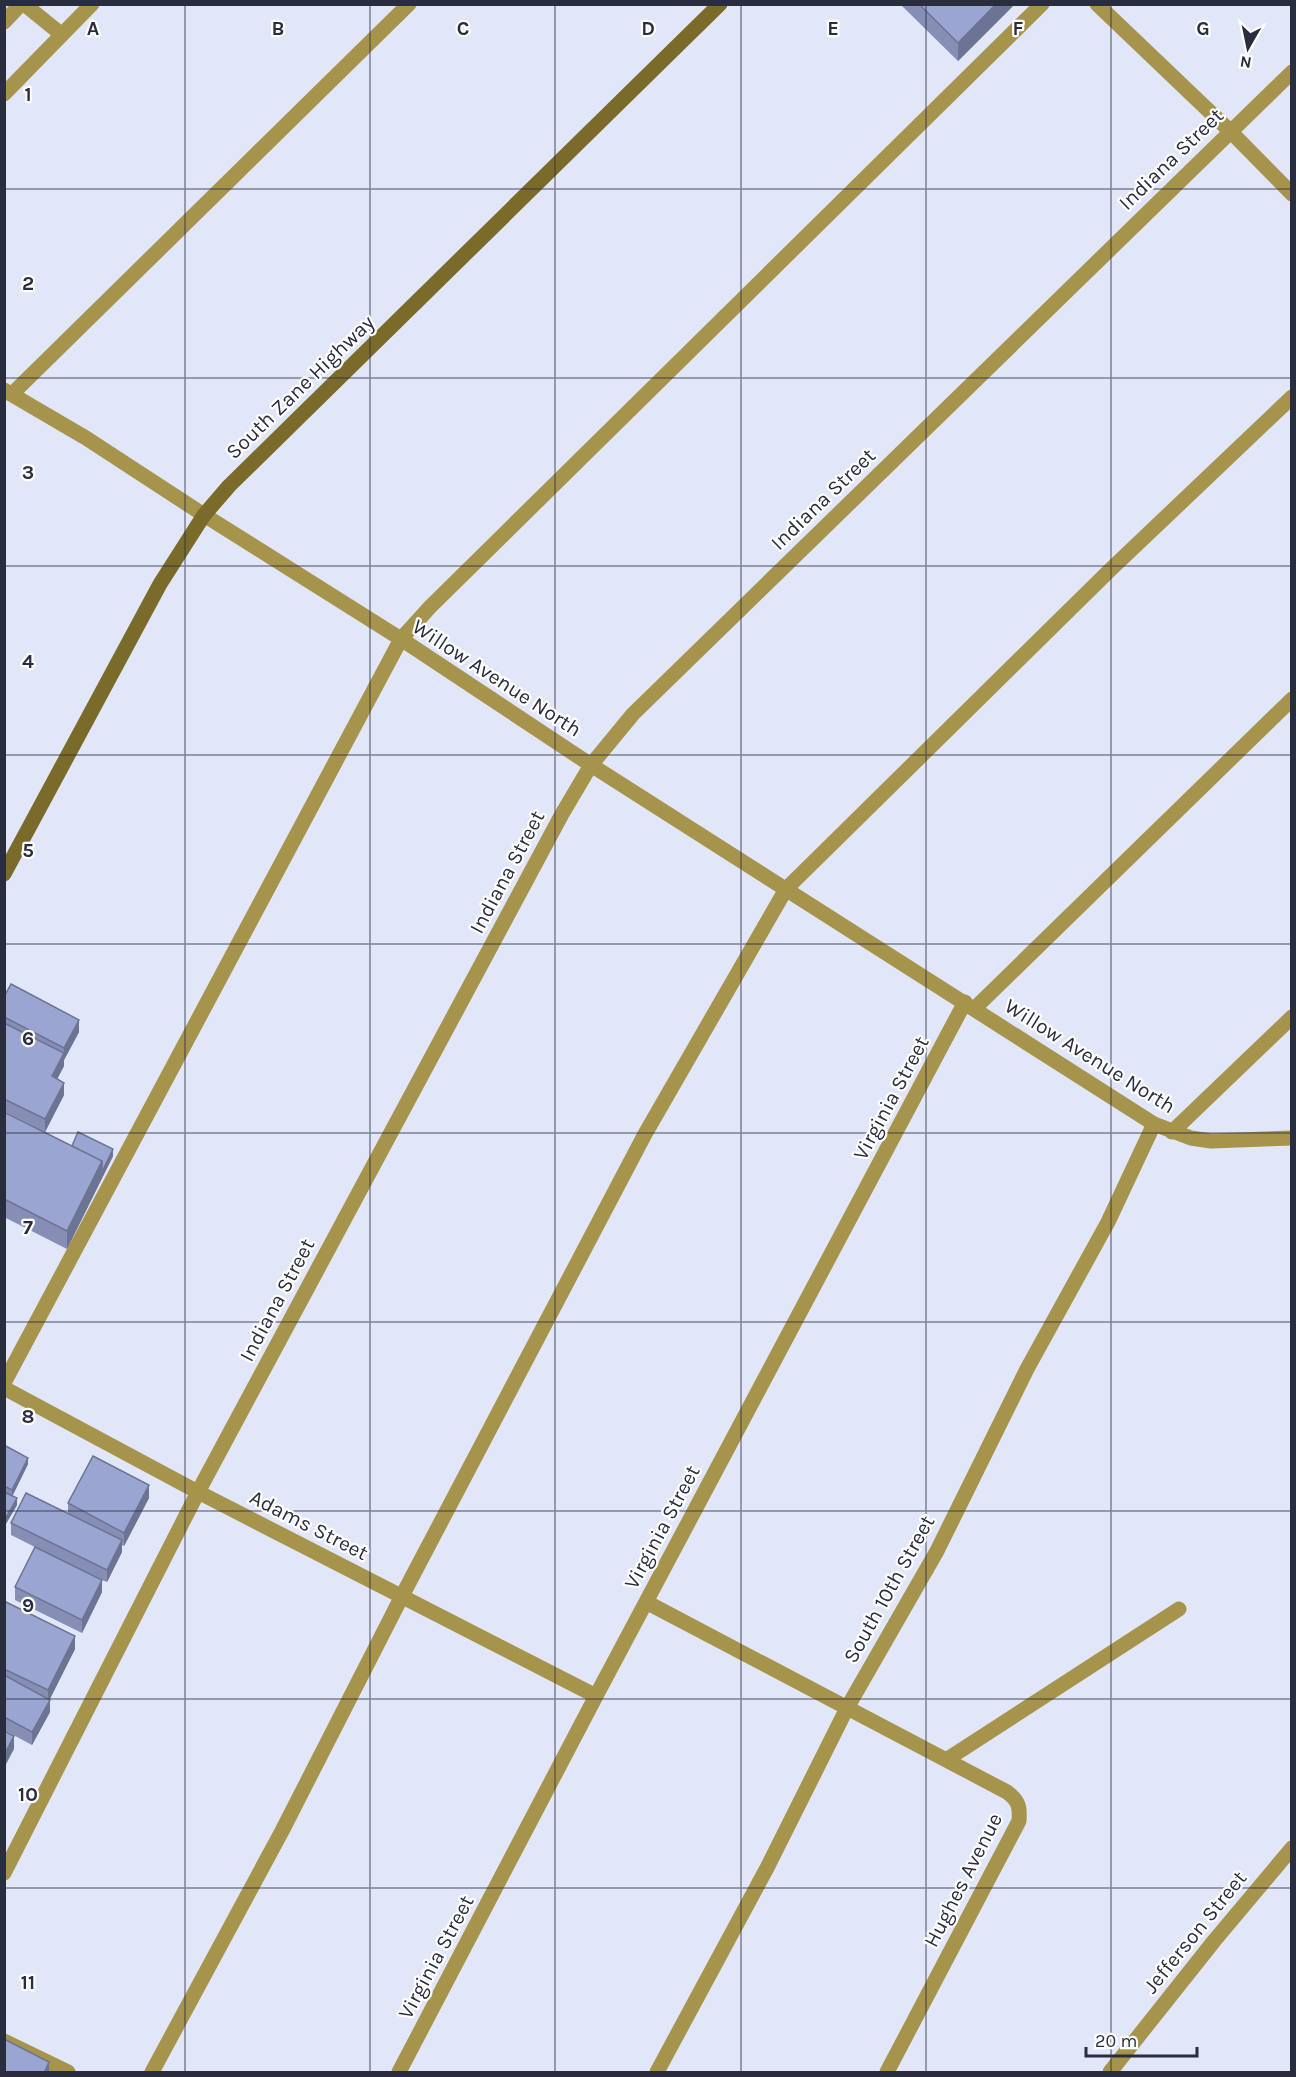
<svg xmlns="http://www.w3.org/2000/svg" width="1296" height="2077" viewBox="0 0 1296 2077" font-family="Karla,sans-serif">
<rect width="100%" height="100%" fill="#e1e6f9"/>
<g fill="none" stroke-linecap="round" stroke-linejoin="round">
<!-- lane -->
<path stroke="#a6934c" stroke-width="15" d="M 12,394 L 409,4
M 4,1383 L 401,639 L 430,607 L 1042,4
M 152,2072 L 282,1831 L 402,1596 L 645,1134 L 786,889 L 1110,570 L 1292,397
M 657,2072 L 768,1866 L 847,1708 L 937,1551 L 1027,1369 L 1108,1222 L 1154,1124"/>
<!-- street -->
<path stroke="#a6934c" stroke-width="15" d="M 24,4 L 61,34
M 1097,4 L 1231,132 L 1292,194
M 4,22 L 21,4
M 4,94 L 92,4
M 4,390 L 86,438 L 204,515 L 401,639 L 591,765 L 1154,1124 L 1191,1138 L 1211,1141 L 1292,1138
M 974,1009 L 1292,699
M 1172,1132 L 1292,1017
M 4,1388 L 198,1492 L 596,1696
M 646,1602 L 1007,1792 C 1019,1801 1020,1807 1019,1821 L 887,2072
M 946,1760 L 1179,1609
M 4,1873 L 198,1492 L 562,814 L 591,765 L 633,714 L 1292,72
M 4,2041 L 68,2072
M 399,2072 L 596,1696 L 965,1002
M 1110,2072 L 1214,1941 L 1292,1848"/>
<!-- secondary -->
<path stroke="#7b6b2b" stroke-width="15" d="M 4,874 L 160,584 L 204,515 L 229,486 L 720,4"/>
</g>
<!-- wall -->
<path fill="#858eb5" d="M 900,4 L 1015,4 L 958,61 Z
M 4,997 L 79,1032 L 64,1060 L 64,1066 L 57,1079 L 64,1095 L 45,1132 L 4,1111 Z
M 4,1112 L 72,1146 L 113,1156 L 67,1249 L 4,1217 Z
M 4,1445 L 28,1464 L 12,1496 L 17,1505 L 4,1527 Z
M 149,1498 L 124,1546 L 122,1545 L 122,1552 L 107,1582 L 102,1580 L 102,1592 L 82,1633 L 15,1600 L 15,1587 L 35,1547 L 11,1535 L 11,1523 L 68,1513 L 68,1503 Z
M 4,1601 L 75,1649 L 49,1700 L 50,1712 L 32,1745 L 4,1730 Z"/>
<!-- shaded-wall -->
<path fill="#6c7493" d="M 996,4 L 1015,4 L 958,61 L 958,43 Z
M 79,1020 L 79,1032 L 64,1060 L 64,1066 L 52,1089 L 52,1076 L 64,1054 L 64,1048 Z
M 64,1083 L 64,1095 L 45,1132 L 45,1119 Z
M 113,1149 L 113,1156 L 67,1249 L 67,1231 L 102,1161 Z
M 28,1458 L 28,1464 L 12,1497 L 12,1490 Z
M 149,1485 L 149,1498 L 124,1546 L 124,1533 Z
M 17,1498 L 17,1505 L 4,1527 L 4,1521 Z
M 122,1540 L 122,1552 L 107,1582 L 107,1570 Z
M 102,1580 L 102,1592 L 82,1633 L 82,1620 Z
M 75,1636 L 75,1649 L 48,1703 L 48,1690 Z
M 50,1700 L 50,1712 L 32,1745 L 32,1732 Z
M 14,1736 L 14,1749 L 4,1768 L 4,1755 Z
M 49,2062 L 49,2073 L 44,2073 Z"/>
<!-- building -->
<path fill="#9ba5d2" stroke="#6c7493" stroke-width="1.5" d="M 919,4 L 996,4 L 958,43 Z
M 11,984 L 79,1020 L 64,1048 L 4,1017 L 4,997 Z
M 4,1023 L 64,1053 L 52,1076 L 64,1083 L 45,1119 L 4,1099 Z
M 4,1112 L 102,1161 L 67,1231 L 4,1199 Z
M 78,1132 L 113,1149 L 102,1172 L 102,1161 L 72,1146 Z
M 4,1445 L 28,1458 L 12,1490 L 4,1486 Z
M 93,1456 L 149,1485 L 124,1533 L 68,1503 Z
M 4,1492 L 17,1498 L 4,1521 Z
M 26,1493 L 122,1540 L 107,1570 L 11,1523 Z
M 35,1547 L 102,1580 L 82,1620 L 15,1587 Z
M 4,1601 L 75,1636 L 48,1690 L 4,1669 Z
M 4,1675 L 50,1700 L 32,1732 L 4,1717 Z
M 4,1731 L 14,1736 L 4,1755 Z
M 4,2039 L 49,2062 L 44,2073 L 4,2073 Z"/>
<!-- grid -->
<path fill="none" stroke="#292d3e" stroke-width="1.5" stroke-opacity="0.55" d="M 185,4 L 185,2072M 370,4 L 370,2072M 555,4 L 555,2072M 741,4 L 741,2072M 926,4 L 926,2072M 1111,4 L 1111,2072M 4,189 L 1292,189M 4,378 L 1292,378M 4,566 L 1292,566M 4,755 L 1292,755M 4,944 L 1292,944M 4,1133 L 1292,1133M 4,1322 L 1292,1322M 4,1511 L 1292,1511M 4,1699 L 1292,1699M 4,1888 L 1292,1888"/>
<g text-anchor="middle" stroke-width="4.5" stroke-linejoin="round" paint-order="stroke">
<!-- street labels -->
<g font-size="21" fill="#292d3e" stroke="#fff">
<text transform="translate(1171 159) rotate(-44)" y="7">Indiana Street</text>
<text transform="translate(300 387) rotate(-44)" y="7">South Zane Highway</text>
<text transform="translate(823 499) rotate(-44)" y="7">Indiana Street</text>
<text transform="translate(497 678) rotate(33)" y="7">Willow Avenue North</text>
<text transform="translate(507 872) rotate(-62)" y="7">Indiana Street</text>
<text transform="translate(1090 1056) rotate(32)" y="7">Willow Avenue North</text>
<text transform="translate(891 1098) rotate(-62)" y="7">Virginia Street</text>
<text transform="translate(277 1300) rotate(-62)" y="7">Indiana Street</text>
<text transform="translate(309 1525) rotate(27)" y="7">Adams Street</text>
<text transform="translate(662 1527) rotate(-62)" y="7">Virginia Street</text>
<text transform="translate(889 1589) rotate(-61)" y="7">South 10th Street</text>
<text transform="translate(963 1880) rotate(-63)" y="7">Hughes Avenue</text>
<text transform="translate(1195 1932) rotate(-51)" y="7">Jefferson Street</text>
<text transform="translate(436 1957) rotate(-62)" y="7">Virginia Street</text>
</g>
</g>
<g font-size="20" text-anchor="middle" font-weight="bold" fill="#292d3e" stroke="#fff" stroke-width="4.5" stroke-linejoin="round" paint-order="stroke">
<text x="93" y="35">A</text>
<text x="278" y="35">B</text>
<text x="463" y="35">C</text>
<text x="648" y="35">D</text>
<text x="833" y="35">E</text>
<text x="1018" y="35">F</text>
<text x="1203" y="35">G</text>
<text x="28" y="101">1</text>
<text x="28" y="290">2</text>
<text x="28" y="479">3</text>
<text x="28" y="668">4</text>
<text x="28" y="857">5</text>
<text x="28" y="1045">6</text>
<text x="28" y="1234">7</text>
<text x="28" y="1423">8</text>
<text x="28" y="1612">9</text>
<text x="28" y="1801">10</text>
<text x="28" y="1989">11</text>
</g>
<!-- border -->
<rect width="1296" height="2077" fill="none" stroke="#292d3e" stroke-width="12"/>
<!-- north arrow -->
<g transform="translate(1248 48) rotate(189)" stroke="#ffffff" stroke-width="4.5" paint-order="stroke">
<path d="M0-4.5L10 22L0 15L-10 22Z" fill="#292d3e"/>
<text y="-9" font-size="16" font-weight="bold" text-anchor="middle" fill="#292d3e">N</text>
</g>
<!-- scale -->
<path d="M1086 2047v9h111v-9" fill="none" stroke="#292d3e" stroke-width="3"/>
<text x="1095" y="2047" font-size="18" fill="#292d3e" stroke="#ffffff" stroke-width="4.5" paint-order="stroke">20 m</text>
</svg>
